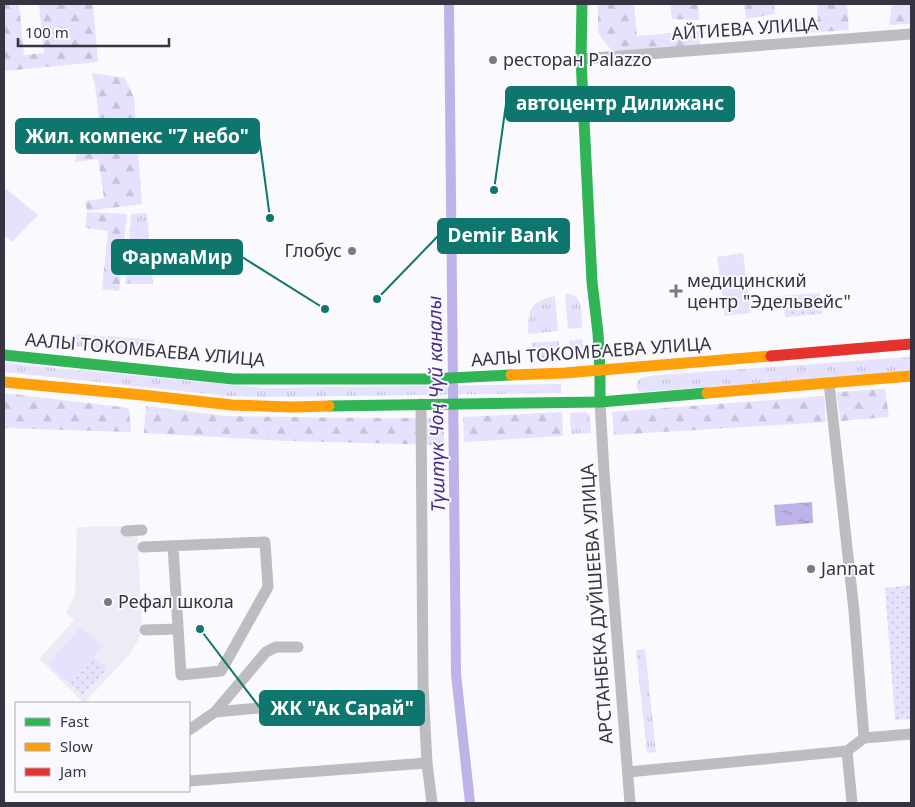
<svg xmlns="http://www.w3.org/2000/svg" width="915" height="807" viewBox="0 0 915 807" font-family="'Noto Sans',sans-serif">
<defs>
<pattern id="grass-tufts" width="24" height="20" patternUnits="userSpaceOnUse" patternTransform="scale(1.25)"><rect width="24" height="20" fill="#e6e1fc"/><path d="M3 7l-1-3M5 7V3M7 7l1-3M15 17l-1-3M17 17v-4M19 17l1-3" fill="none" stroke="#c6c2d9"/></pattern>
<pattern id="forest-firs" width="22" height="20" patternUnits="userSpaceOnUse" patternTransform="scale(1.25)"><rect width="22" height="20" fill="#e6e1fc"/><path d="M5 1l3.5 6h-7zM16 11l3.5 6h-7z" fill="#c6c2d9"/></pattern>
<pattern id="park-dots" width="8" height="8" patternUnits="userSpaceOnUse" patternTransform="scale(1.25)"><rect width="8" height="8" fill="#e6e1fc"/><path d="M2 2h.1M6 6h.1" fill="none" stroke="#c6c2d9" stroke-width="1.8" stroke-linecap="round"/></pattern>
<pattern id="water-ripples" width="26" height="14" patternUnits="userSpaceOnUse" patternTransform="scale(1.25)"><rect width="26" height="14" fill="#beb2e8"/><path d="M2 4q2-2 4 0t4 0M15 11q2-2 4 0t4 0" fill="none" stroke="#9b92be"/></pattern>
</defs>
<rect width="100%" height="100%" fill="#faf9fe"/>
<!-- built -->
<path fill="#edebf6" d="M 137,526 L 142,629 L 138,640 L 130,654 L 84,703 L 39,659 L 74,620 L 66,613 L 75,595 L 77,527 Z"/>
<!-- grass -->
<path fill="url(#grass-tufts)" d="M 147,213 L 153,284 L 126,284 L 131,214 Z
M 565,294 C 585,293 581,314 582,328 L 568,329 Z
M 555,296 L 558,331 L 528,334 C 528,309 530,301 555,296 Z
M 75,334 L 107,337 L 105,349 L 74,346 Z
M 108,336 L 154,340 L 153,349 L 151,351 L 146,352 L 106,348 Z
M 582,339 L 584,355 L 581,359 L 570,360 L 569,341 Z
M 559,341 L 561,361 L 545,363 C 538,357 534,352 531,343 Z
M 911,357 L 911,372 L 640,392 C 635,388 635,381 642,378 C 646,376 655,376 660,375 Z
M 4,363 L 264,388 L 561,384 L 561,393 L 265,397 L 228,396 L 4,372 Z
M 585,412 L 590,416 L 591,433 L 571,434 L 570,413 Z
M 645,649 L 656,752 L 647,753 L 636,650 Z"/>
<!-- forest -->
<path fill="url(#forest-firs)" d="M 4,4 L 19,4 L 24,55 L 44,53 L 39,4 L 93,4 L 98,62 L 4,71 Z
M 598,4 L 634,4 L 637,36 L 699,31 L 700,45 L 612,51 L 598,33 Z
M 670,4 L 698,4 L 699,20 L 672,19 Z
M 744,4 L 774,4 L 775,14 L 746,19 Z
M 817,4 L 847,4 L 849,30 L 790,34 L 789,22 L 818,20 Z
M 892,4 L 911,4 L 911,24 L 889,25 Z
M 92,73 L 125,78 L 134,98 L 142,204 L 87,211 L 85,201 L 104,198 L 98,159 L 75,162 L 76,155 L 103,151 L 95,86 Z
M 87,212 L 127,214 L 119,291 L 102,289 L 108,231 L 85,228 Z
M 885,389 L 889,417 L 841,421 L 836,392 Z
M 4,393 L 129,408 L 131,432 L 4,428 Z
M 824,396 L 826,422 L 614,435 L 612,412 Z
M 146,406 L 225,416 L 369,418 L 444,418 L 444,445 L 287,441 L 144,433 Z
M 562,412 L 563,436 L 464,442 L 463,417 Z"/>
<!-- park -->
<path fill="url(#park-dots)" d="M 820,293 L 822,314 L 785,317 L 783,296 Z
M 911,585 L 911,719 L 895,720 L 885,588 Z
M 94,657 L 107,669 L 82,695 L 69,683 Z"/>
<!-- garden -->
<path fill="#e6e1fc" d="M 4,187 L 38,215 L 12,242 L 4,235 Z
M 743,253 L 751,313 L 725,316 L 717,257 Z
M 81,627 L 103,647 L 69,683 L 48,663 Z"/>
<!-- water -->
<path fill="url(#water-ripples)" d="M 812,502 L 813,523 L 776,526 L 774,505 Z"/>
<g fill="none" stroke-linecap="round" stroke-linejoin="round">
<!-- canal -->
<path stroke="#beb2e8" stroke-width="10" d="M 449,4 L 456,674 L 470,803"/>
<!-- street -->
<path stroke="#bdbcc0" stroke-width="11" d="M 581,59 L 911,34
M 829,383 L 854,611 L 864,738
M 600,402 L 604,472 L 630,803
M 421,404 L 423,685 L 427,763 L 432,803
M 126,531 L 142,530
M 143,547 L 265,542 L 268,587 L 221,671 L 181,675 L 173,546
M 145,630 L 178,629
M 215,712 L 301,704
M 189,730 L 215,712 L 266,652 L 276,647 L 298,647
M 847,751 L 852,803
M 628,772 L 847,751 L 864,738 L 911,734
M 189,781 L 427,763"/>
<!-- fast -->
<path stroke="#30b455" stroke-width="11" d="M 582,4 L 581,59 L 592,282 L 598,333 L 600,371 L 600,402
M 4,355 L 233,379 L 431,379 L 511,375
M 329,406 L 600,402 L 707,393"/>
<!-- slow -->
<path stroke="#ff9f0a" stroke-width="11" d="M 511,375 L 565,373 L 771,356
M 4,382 L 142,395 L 232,405 L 292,407 L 329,406
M 707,393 L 911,376"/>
<!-- jam -->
<path stroke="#e5322d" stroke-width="11" d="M 771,356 L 911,344"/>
</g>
<!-- markers -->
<g fill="#7b7983" stroke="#f9f8ff" stroke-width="2">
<circle cx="493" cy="60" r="5"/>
<circle cx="352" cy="251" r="5"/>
<path d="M673.5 283.5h5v5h5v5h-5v5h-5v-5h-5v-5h5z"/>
<circle cx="811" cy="569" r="5"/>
<circle cx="108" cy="602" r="5"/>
</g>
<g text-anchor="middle" stroke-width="4" stroke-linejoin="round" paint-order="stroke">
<!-- street labels -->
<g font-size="18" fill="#363441" stroke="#f9f8ff">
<text transform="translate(745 29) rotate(-4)" y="6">АЙТИЕВА УЛИЦА</text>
<text transform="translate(145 350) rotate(5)" y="6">ААЛЫ ТОКОМБАЕВА УЛИЦА</text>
<text transform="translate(591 352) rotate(-4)" y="6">ААЛЫ ТОКОМБАЕВА УЛИЦА</text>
<text transform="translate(597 604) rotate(-94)" y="6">АРСТАНБЕКА ДУЙШЕЕВА УЛИЦА</text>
</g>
<!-- poi labels -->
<g font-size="18" fill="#363441" stroke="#f9f8ff" text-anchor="start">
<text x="503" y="66">ресторан Palazzo</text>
<text x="342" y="257" text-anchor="end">Глобус</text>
<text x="687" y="287">медицинский<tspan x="687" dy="21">центр "Эдельвейс"</tspan></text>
<text x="821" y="575">Jannat</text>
<text x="118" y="608">Рефал школа</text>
</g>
<!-- water labels -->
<g font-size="19" font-style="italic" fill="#482b83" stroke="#f9f8ff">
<text transform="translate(436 404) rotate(-91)" y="7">Түштүк Чоң Чүй каналы</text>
</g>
</g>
<!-- callouts -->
<path fill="none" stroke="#0f766e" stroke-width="2" d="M494 190L506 104M270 218L259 136M377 299L438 236M325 309L242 257M200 629L260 708"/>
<g fill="#0f766e" stroke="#f9f8ff" stroke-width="2">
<circle cx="494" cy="190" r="5"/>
<circle cx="270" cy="218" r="5"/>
<circle cx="377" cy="299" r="5"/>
<circle cx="325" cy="309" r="5"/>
<circle cx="200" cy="629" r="5"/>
</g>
<g fill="#0f766e" stroke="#0f766e" stroke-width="2">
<rect x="506" y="87" width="228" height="34" rx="5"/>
<rect x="16" y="119" width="243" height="34" rx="5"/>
<rect x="438" y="219" width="131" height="34" rx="5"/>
<rect x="112" y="240" width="130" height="34" rx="5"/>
<rect x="260" y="691" width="164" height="34" rx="5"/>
</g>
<g font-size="19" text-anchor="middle" font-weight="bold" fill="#fff">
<text x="620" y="110">автоцентр Дилижанс</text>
<text x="137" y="143">Жил. компекс "7 небо"</text>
<text x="503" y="242">Demir Bank</text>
<text x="177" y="264">ФармаМир</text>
<text x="342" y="715">ЖК "Ак Сарай"</text>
</g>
<!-- border -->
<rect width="915" height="807" fill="none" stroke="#363441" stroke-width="10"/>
<!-- legend -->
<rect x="15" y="702" width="175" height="90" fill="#f9f8ff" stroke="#abaab3"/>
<rect x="25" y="718" width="25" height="8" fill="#30b455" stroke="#abaab3"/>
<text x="60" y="727" font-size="15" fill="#363441">Fast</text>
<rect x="25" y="743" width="25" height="8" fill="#ff9f0a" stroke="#abaab3"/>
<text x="60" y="752" font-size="15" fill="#363441">Slow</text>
<rect x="25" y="768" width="25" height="8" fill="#e5322d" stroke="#abaab3"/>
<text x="60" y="777" font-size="15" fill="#363441">Jam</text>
<!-- scale -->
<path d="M18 38v8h151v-8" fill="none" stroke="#363441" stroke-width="2.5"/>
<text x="25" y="38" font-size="15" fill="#363441" stroke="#f9f8ff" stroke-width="4" paint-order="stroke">100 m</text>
</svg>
